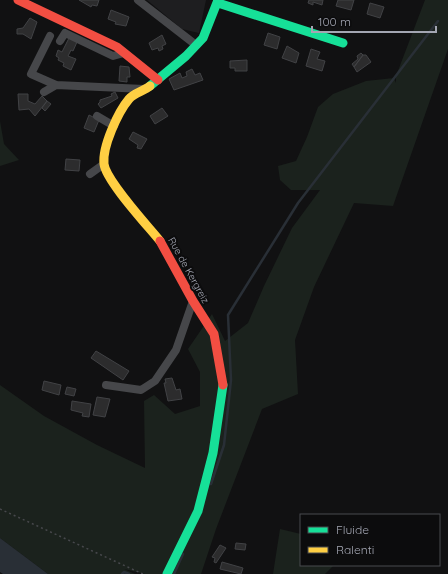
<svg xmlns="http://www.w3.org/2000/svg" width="448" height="574" viewBox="0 0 448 574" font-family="Quicksand,sans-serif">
<rect width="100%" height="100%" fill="#111112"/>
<!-- built -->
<path fill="#1e1e20" d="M 147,0 L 206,0 L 199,33 L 182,29 Z"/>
<!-- green -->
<path fill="#1b221d" d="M 425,0 L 448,0 L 448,49 L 393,206 L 354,203 L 314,287 L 295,340 L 298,394 L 262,409 L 216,529 L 201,574 L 145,574 L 124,569 L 135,574 L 48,574 L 0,538 L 0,385 L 44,416 L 97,445 L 145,468 L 144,401 L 154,395 L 175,414 L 200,406 L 200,372 L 188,349 L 212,314 L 225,341 L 248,323 L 264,286 L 292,228 L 320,190 L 291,190 L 280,180 L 278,166 L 296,161 L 307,137 L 318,107 L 333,94 L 366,81 L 394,78 L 396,83 L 396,76 Z
M 0,121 L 4,144 L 19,160 L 0,166 Z
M 280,529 L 301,534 L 301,565 L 334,565 L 325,574 L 273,574 Z"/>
<!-- water -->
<path fill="#292f36" d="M 0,538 L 48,574 L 3,574 L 0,572 Z"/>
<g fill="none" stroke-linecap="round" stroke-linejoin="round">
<!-- stream -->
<path stroke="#292f36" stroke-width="2.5" d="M 211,484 L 224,445 L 231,380 L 228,315 L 298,203 L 438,21
M 122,574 L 124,572 L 129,574
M 174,574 L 183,554"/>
</g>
<!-- building -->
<path fill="#2c2c2d" stroke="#414245" d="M 79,0 L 99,0 L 97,6 L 92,5 L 91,7 Z
M 309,0 L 323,0 L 322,5 L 313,2 L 313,5 L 308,3 Z
M 338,0 L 354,0 L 351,10 L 336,6 Z
M 370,3 L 384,7 L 380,18 L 367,14 Z
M 111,10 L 129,17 L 126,26 L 115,24 L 116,22 L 108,19 Z
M 30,18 L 37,22 L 31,39 L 23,34 L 17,34 L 17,29 L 23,28 Z
M 268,33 L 280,37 L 277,49 L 264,45 Z
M 162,35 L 166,44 L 162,46 L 163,49 L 159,51 L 158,48 L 152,50 L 149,43 Z
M 69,38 L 77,42 L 73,51 L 71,50 L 68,56 L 76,59 L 71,70 L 63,66 L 64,63 L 58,60 L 59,58 L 56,56 L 58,50 L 62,52 Z
M 287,46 L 299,53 L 296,63 L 282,58 Z
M 311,49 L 320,52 L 317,59 L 325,61 L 322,71 L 306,66 Z
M 361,53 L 363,55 L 354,67 L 352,64 L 358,59 L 357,56 Z
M 363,55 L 366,55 L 371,62 L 357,72 L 354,67 Z
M 247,60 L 247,71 L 235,71 L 235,68 L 230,68 L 230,61 Z
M 120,66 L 129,67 L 130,77 L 127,77 L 127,82 L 119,81 Z
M 192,69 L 195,75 L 200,73 L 203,80 L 174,90 L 169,79 L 180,73 L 182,78 L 187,76 L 186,72 Z
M 115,92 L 118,98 L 101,108 L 98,104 L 100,102 L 100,100 L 112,96 L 111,94 Z
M 18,94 L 28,94 L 28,101 L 35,104 L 42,96 L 47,101 L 35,116 L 29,109 L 19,110 Z
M 47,101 L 51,104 L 45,111 L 42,108 Z
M 162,108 L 168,116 L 155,124 L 150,116 Z
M 89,115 L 99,120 L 94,132 L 84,128 Z
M 133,132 L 147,139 L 141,149 L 137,148 L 138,145 L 129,139 Z
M 66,159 L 80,160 L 79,171 L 65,170 Z
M 96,351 L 129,371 L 123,380 L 91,358 Z
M 172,378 L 176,390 L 180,389 L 182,399 L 168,401 L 164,383 L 166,383 L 165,379 Z
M 44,381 L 61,385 L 59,395 L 42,390 Z
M 67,387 L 76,389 L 74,396 L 65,394 Z
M 97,397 L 110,399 L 105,417 L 93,415 Z
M 72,401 L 91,404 L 89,417 L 82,416 L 83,413 L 71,410 Z
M 236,543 L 246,544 L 245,550 L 235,549 Z
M 220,545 L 226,548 L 216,563 L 214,562 L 215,558 L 212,557 Z
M 222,562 L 243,568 L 241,574 L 220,569 Z"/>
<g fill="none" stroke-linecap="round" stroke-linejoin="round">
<!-- path -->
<path stroke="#47484c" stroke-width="1.5" stroke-dasharray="2 3" stroke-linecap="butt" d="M 0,509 L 143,574"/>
<!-- street -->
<path stroke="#46474a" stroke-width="8" d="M 138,0 L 196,45
M 50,36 L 31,74 L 56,85 L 144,89
M 60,41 L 65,33 L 113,56 L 124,53
M 44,92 L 56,85
M 97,116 L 114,126
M 90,174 L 104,164
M 106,385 L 141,390 L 155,381 L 176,350 L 193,301"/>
<!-- fast -->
<path stroke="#16e098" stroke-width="9" d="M 218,3 L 343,43
M 150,86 L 186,56 L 203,38 L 218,0
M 167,574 L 198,511 L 213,453 L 223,385"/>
<!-- slow -->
<path stroke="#ffcf43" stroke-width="9" d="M 150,86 C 144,91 134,93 129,99 C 118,112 102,147 104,164 C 106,181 148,226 160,241"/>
<!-- jam -->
<path stroke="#f24e42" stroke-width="9" d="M 18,0 L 117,47 L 158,80
M 160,241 L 193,301 L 214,334 L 223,385"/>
</g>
<g text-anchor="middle" stroke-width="4" stroke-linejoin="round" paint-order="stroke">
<!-- street labels -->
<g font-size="10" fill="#a3a6b2" stroke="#0c0c0d">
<text transform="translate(189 270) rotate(61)" y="4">Rue de Kergreiz</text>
</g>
</g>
<!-- legend -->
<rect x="300" y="514" width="140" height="52" fill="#0c0c0d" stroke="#484a4f"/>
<rect x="308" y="527" width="20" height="6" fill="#16e098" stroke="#484a4f"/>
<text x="336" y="534" font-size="12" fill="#a3a6b2">Fluide</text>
<rect x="308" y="547" width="20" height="6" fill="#ffcf43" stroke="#484a4f"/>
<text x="336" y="554" font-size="12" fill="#a3a6b2">Ralenti</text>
<!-- scale -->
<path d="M312 26v6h124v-6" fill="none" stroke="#a3a6b2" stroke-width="2"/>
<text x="318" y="26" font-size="12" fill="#a3a6b2" stroke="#0c0c0d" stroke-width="3" paint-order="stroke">100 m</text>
</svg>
